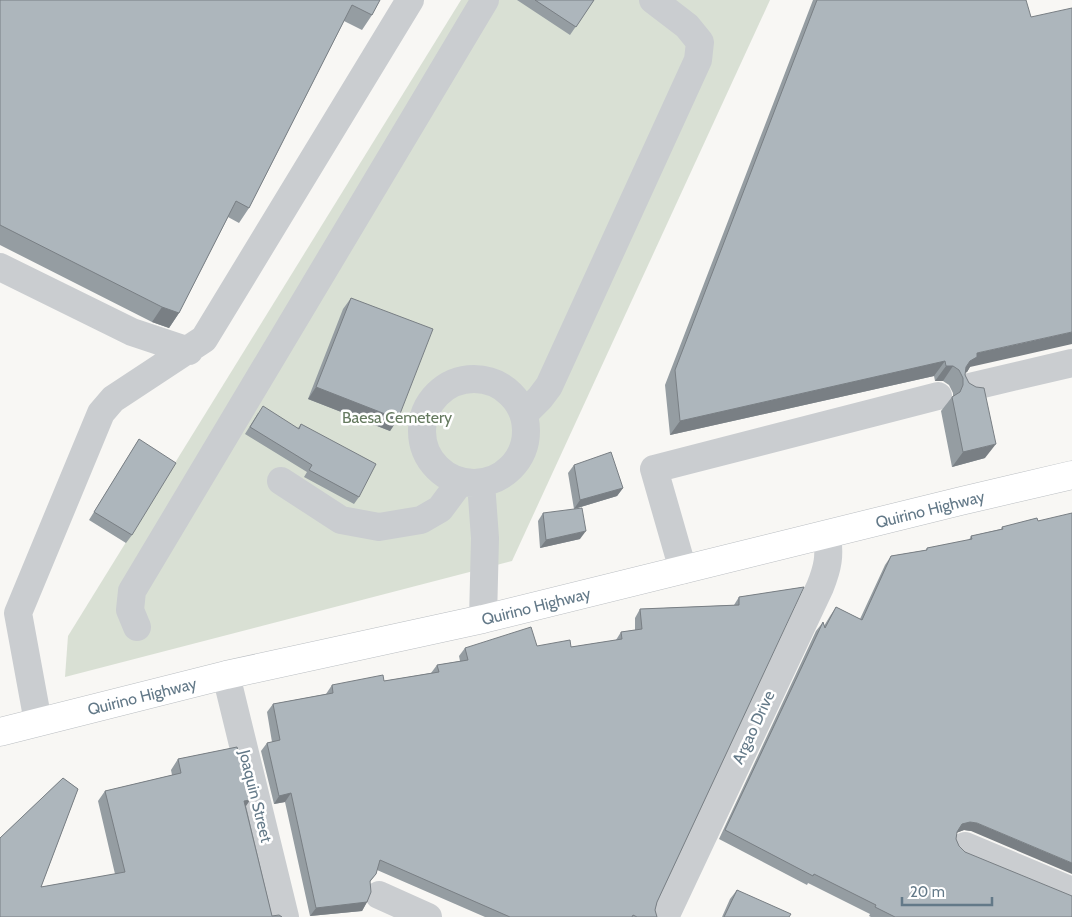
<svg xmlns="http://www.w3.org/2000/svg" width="1072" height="917" viewBox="0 0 1072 917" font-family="Cabin,sans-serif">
<rect width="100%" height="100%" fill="#f8f7f4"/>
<!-- green -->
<path fill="#d9e0d4" d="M 461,0 L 770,0 L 512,561 L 65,677 L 68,636 Z"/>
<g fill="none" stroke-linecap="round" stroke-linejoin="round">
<defs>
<path id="major" d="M 0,732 L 226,675 L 483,619 L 961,501 L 1072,475"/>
</defs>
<!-- major casing -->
<use href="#major" stroke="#babec2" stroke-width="29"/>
<!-- minor -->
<path stroke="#cacdd0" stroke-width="28" d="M 0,267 L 132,332 L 189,351
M422 431a52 52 0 1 1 104 0a52 52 0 1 1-104 0Z
M 970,387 L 1072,363
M 524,414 L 540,398 L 549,386 L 698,60 L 700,42 L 687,26 L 653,0
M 281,481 L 341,520 L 379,527 L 421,520 L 440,509 L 460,482
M 481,483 L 485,538 L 483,619
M 683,570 L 654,469 L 938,396
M 137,627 L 130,610 L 132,591 L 485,0
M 226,675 L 285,917
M 38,722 L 18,613 L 101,413 L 113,399 L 204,339 L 410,0
M 965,846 L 1072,891
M 379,895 L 428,917
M 665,917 L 820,587 C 828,567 830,556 827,535"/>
<!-- major -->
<use href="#major" stroke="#fff" stroke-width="28"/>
</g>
<!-- wall -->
<path fill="#959da2" d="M 0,0 L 380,0 L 372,15 L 362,30 L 344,21 L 249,208 L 239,223 L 228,217 L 179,313 L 169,328 L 152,322 L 0,245 Z
M 517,0 L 594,0 L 570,35 Z
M 813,0 L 1026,0 L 970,367 L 967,372 L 965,373 L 965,375 L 985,458 L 952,467 L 941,411 L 952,397 L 953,396 L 953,393 L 949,385 L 943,381 L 935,381 L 934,376 L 670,435 L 665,385 Z
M 351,298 L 398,419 L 390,431 L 308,399 L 343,309 Z
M 258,413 L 298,428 L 301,424 L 359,497 L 354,504 L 304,477 L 307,472 L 245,434 Z
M 139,439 L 132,535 L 126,543 L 89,520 Z
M 574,465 L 623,488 L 617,496 L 574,509 L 568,473 Z
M 543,513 L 580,539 L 540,548 L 538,521 Z
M 1037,518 L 971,831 L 964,830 L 956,833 L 956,839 L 959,846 L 965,852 L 1072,917 L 871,917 L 869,916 L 870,914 L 808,883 L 807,885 L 719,839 L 816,631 L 823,622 L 824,626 L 830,616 L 836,607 L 860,619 L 885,565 L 891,556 L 926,550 L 927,548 L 969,540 L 971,536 L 1001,529 L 1002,527 Z
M 804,587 L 657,902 L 655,910 L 657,917 L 485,917 L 377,870 L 376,874 L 370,882 L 367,902 L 362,911 L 310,916 L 285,802 L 274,804 L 261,751 L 267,743 L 272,742 L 267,712 L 273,704 L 326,694 L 332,685 L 384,681 L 431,673 L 437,665 L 460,661 L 459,656 L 465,648 L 537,646 L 571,647 L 616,640 L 621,632 L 635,630 L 635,618 L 640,609 L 734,605 L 739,597 Z
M 237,747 L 250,800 L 246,806 L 272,916 L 279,915 L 282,917 L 0,917 L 0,838 L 63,778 L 78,789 L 41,887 L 115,874 L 98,801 L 105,791 L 172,775 L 171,770 L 178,759 Z
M 737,890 L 789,917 L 722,917 L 730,899 Z"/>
<!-- shaded-wall -->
<path fill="#797f84" d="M 162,307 L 179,313 L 169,328 L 152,322 Z
M 1072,332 L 1072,344 L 970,367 L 967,372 L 962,374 L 970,361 L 977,353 Z
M 945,361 L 934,376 L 670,435 L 680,421 Z
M 946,366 L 953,366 L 943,381 L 935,381 Z
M 316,387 L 398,419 L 390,431 L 308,399 Z
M 996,444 L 985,458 L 952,467 L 963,452 Z
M 623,488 L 617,496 L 574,509 L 580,500 Z
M 586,531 L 580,539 L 540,548 L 546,540 Z
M 291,793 L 285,802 L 274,804 L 279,796 Z
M 250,800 L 243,810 L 244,801 Z
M 970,822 L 977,823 L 1072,863 L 1072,874 L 971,831 L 964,830 L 956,833 L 950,840 L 962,824 Z
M 367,902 L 362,911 L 310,916 L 316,908 Z"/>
<!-- building -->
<path fill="#adb6bc" stroke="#797f84" d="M 0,0 L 380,0 L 372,15 L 352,5 L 249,208 L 236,201 L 179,313 L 162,307 L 0,225 Z
M 535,0 L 594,0 L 576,27 Z
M 817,0 L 1026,0 L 1031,17 L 1072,8 L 1072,332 L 977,353 L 977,357 L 970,361 L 966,367 L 965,375 L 969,383 L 976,387 L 984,388 L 996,444 L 963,452 L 952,397 L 960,392 L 963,385 L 963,378 L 959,370 L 953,366 L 946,366 L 945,361 L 680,421 L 675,370 Z
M 351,298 L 433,329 L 398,419 L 316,387 Z
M 263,406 L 299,429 L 301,424 L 376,464 L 359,497 L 309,470 L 312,465 L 250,427 Z
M 139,439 L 176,463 L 132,535 L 94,512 Z
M 611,452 L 623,488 L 580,500 L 574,465 Z
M 582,508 L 586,531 L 546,540 L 543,513 Z
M 1072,513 L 1072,863 L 977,823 L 970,822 L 962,824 L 957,832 L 956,839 L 959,846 L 965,852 L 1072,896 L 1072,917 L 895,917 L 875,907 L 876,905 L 814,874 L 813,876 L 725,830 L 823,622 L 825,628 L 836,607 L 862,620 L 891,556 L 927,550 L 927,548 L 972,539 L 971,536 L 1003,529 L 1002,527 L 1037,518 L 1038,521 Z
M 804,587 L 657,902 L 655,910 L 657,917 L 637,917 L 633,915 L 632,917 L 510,917 L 380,860 L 376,874 L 370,881 L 371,892 L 367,902 L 316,908 L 291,793 L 279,796 L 267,743 L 280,740 L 273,704 L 333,693 L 332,685 L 383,675 L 384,681 L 439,672 L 437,665 L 468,660 L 465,648 L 531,627 L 537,646 L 570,640 L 571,647 L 622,639 L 621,632 L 642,629 L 640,609 L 739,605 L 739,597 Z
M 237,747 L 250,800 L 244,801 L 272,916 L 279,915 L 282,917 L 0,917 L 0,838 L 63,778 L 78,789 L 41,887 L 125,872 L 105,791 L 181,773 L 178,759 Z
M 737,890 L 791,914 L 789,917 L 724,917 Z"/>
<g text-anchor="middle" stroke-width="5" stroke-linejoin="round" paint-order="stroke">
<!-- park labels -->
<g font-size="16" fill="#657a5f" stroke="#fff">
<text x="397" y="423">Baesa Cemetery</text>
</g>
<!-- street labels -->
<g font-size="16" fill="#637988" stroke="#fff">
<text transform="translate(930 509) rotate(-14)" y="6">Quirino Highway</text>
<text transform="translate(536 606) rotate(-14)" y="6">Quirino Highway</text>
<text transform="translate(142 696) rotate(-14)" y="6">Quirino Highway</text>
<text transform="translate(753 727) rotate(-65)" y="6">Argao Drive</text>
<text transform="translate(256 796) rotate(76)" y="6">Joaquin Street</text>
</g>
</g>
<!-- scale -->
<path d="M902 897v8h90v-8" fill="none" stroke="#637988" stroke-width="2.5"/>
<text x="910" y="897" font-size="15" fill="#637988" stroke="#ffffff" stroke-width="4" paint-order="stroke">20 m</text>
</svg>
